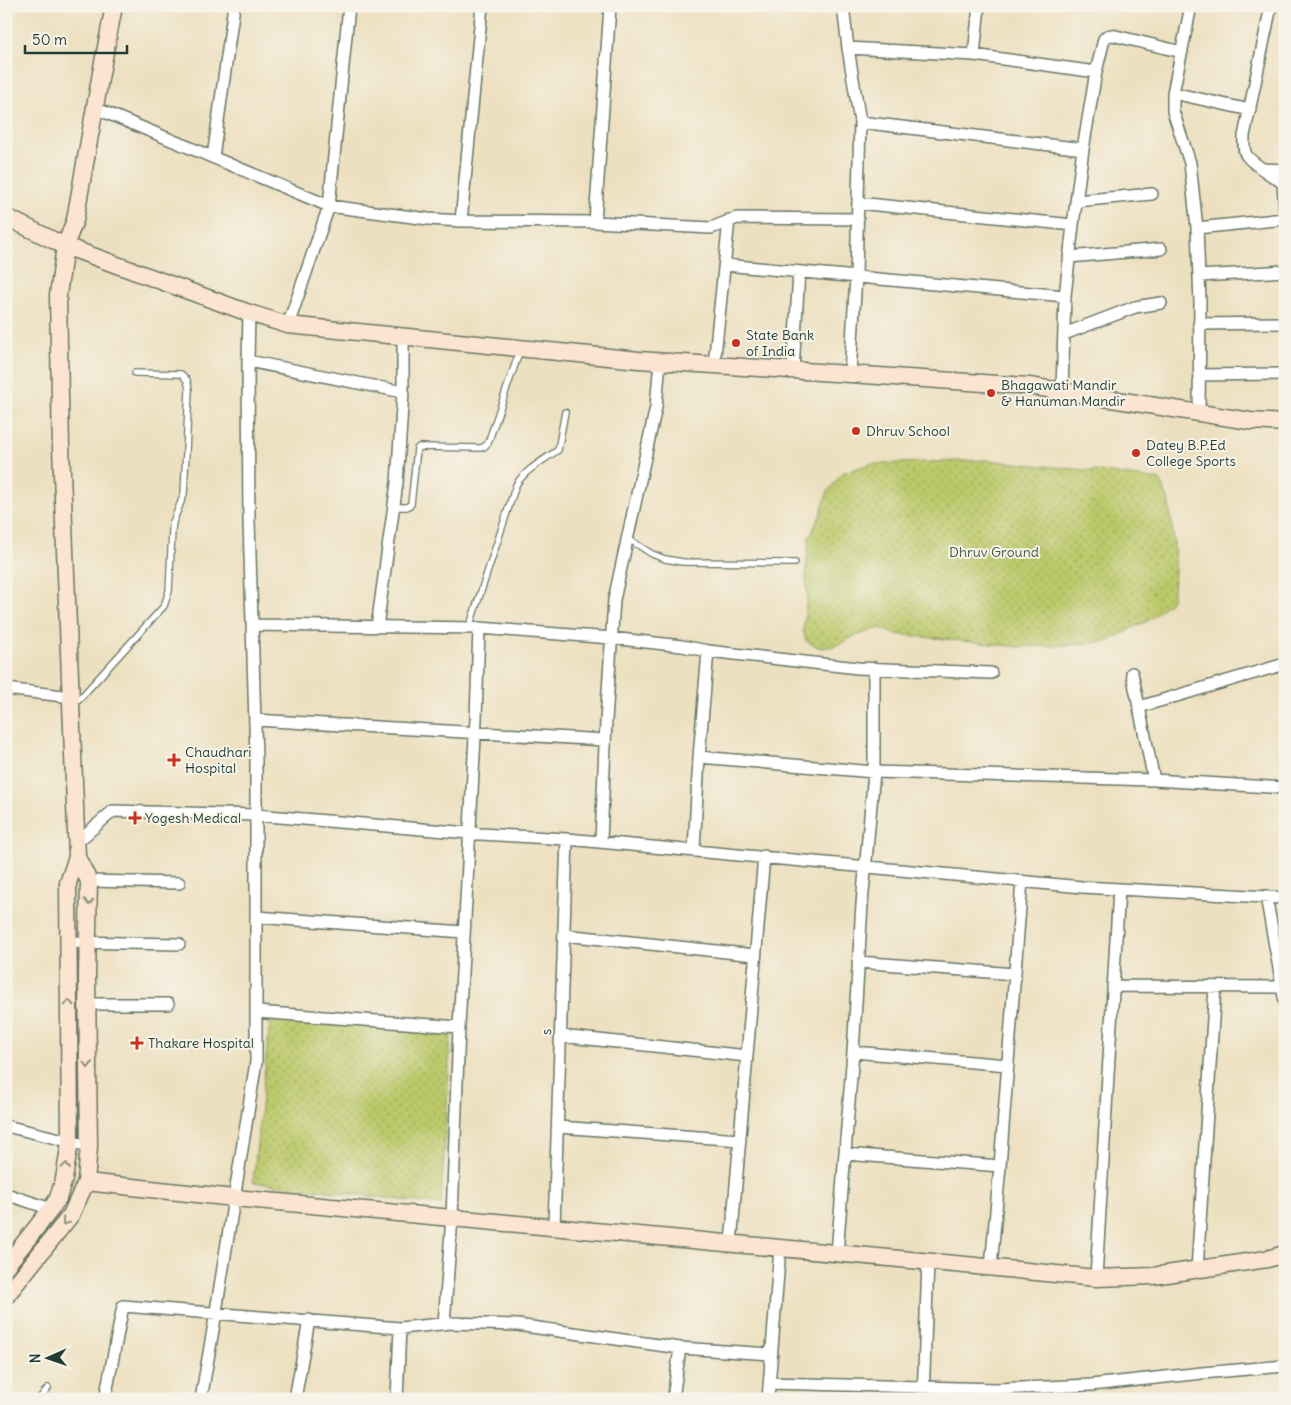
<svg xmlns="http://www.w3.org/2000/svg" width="1291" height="1405" viewBox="0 0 1291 1405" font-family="Delius,sans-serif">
<defs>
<pattern id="park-dots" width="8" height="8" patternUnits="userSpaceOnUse" patternTransform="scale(1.25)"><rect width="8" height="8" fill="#bcc96b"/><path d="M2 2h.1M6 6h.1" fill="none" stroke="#98a459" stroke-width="1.8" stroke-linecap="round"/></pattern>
</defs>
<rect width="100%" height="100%" fill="#f7f3e8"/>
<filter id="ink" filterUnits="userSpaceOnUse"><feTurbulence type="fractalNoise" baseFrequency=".02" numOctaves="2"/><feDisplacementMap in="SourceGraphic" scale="10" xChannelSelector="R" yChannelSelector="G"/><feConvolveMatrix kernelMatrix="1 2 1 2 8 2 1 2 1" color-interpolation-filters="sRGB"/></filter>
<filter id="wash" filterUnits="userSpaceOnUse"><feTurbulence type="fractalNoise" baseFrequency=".0096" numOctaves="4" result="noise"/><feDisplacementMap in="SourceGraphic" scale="20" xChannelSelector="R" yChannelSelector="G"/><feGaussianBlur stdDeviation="1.12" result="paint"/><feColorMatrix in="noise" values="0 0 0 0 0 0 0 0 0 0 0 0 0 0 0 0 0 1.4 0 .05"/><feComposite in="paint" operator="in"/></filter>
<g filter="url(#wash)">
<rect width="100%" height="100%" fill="#ede0c0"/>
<!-- park -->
<path fill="url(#park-dots)" stroke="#6e8350" d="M 987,460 L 1104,472 L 1160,480 L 1168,498 L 1174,541 L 1175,571 L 1172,600 L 1148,621 L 1134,627 L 1109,641 L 1083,644 L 1057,646 L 1019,647 L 895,634 L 880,628 L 855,636 L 835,646 L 820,648 L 806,641 L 803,630 L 807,598 L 806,571 L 809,537 L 820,516 L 827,493 L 842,473 L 870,464 Z
M 270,1020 L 451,1031 L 441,1205 L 253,1182 Z"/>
</g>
<g filter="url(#ink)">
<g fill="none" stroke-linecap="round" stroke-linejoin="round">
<defs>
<path id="lane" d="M 394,507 L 407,507 L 411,504 L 417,449 L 419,447 L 480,448 L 484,447 L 488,443 L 520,350
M 627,538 L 652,554 L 665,559 L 683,562 L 795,563
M 469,628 L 516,485 C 525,470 544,460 558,450 L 565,412
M 74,705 L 164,606 L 169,591 L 172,530 L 173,522 L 184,494 L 189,389 L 187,380 L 181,374 L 135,373
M 39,1399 L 48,1388"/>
<path id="street" d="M 843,6 L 848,48 L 974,55 L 1096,72
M 1191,6 L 1173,93 L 1173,111 L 1190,163 L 1197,228 L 1200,302 L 1199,413
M 1271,6 L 1244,136 C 1244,142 1243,151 1247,156 C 1254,165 1273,176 1283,183 L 1285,211
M 848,48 L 860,122 L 856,276 L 850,374
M 974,55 L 979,6
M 1173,93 L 1250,110
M 95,108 L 329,206 L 428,219 L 461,221 L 595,222 L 711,228 L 737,218 L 858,219
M 860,122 L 1083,149
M 213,157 L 234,6
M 1263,169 L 1285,170
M 1076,201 L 1152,194
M 858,203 L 1073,225
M 461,221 L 482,6
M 595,222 L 610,6
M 1197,228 L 1285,219
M 1069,257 L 1161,249
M 725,265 L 1065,296
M 1199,276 L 1285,271
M 1199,324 L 1285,323
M 288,325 L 329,206 L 349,6
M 1064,334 L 1135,307 L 1161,303
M 248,361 L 403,392
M 714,365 L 729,220
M 793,370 L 799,272
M 1199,375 L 1285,374
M 1062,391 L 1065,296 L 1073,225 L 1083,149 L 1096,72 L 1104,39 L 1107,36 L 1112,35 L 1182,52
M 252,625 L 479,628 L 476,719 L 459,1027 L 452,1218 L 444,1324
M 377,627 L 397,483 L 403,392 L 403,337
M 479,628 L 611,638 L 682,646 L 708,651 L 858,668 L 991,673
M 1132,673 L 1154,780
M 6,689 L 71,697
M 1139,707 L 1285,664
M 255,720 L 605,740
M 699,757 L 874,772 L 1154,780 L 1285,788
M 601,842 L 606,721 L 614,600 L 656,407 L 660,361
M 76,843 L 113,811 L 256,815 L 481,834 L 567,839 L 1082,887 L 1285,898
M 694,850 L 699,757 L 708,651
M 89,881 L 179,883
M 1266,896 L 1285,1002
M 256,917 L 464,932
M 564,935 L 755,955
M 69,942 L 179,944
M 858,962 L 1015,974
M 1113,986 L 1282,987
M 87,1004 L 168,1004
M 256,1012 L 459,1027
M 561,1036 L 747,1056
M 853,1052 L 1008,1065
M 6,1126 L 89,1146
M 558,1127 L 740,1140
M 845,1154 L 1000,1166
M 6,1194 L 51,1209
M 554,1227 L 567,839
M 731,1243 L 764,856
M 837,1253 L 853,1052 L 862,904 L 874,772 L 874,668
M 991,1267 L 1000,1166 L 1022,881
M 1197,1270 L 1215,987
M 1096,1278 L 1119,889
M 769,1383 L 997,1389 L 1091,1385 L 1202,1373 L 1285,1366
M 105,1399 L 123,1306 L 400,1328 L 451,1323 L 517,1325 L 680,1348 L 771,1354
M 201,1399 L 213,1330 L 256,1062 L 256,758 L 249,521 L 248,361 L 249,313
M 295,1399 L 309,1320
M 397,1399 L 400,1328
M 673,1399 L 680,1348
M 768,1399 L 780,1248
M 923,1399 L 928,1261"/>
<path id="secondary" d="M 6,217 L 65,246 L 249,313 L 288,325 L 639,360 L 1029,386 L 1250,421 L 1285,423
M 86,1182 L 234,1198 L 976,1266 L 1096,1278 L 1153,1276 L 1267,1259 L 1285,1254
M 6,1266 L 51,1209 L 58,1198 L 64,1179 L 70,1142 L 68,883 L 77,857 L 61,447 L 58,295 L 65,246 L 75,220 L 101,73 L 114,6
M 6,1296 L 71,1215 L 86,1182 L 89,1146 L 87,977 L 89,881 L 77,857"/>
</defs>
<!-- lane casing -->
<use href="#lane" stroke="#677665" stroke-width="8"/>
<!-- street casing -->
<use href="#street" stroke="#677665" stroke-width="14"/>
<!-- secondary casing -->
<use href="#secondary" stroke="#677665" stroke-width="19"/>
<!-- lane -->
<use href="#lane" stroke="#fff" stroke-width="5.5"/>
<!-- street -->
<use href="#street" stroke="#fff" stroke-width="11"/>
<!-- secondary -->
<use href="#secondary" stroke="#fce5d0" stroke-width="16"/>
</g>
<!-- one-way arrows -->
<defs><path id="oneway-chevron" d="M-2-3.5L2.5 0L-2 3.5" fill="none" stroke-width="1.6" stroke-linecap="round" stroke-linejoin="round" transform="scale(1.25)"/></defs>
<g stroke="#8e9182">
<use href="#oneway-chevron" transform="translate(89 902) rotate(91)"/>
<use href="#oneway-chevron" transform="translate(69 1003) rotate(-91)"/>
<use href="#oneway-chevron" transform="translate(88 1065) rotate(89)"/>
<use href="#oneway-chevron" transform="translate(66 1166) rotate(-81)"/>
<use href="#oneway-chevron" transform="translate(65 1222) rotate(128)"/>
</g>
</g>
<!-- markers -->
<g fill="#c8321e" stroke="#f7f3e8" stroke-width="2">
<circle cx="736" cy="343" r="5"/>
<circle cx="991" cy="393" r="5"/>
<circle cx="856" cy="431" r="5"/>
<circle cx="1136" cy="453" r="5"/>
<path d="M171.5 752.5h5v5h5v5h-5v5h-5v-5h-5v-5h5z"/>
<path d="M132.5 810.5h5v5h5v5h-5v5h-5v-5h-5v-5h5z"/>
<path d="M134.5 1035.5h5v5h5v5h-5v5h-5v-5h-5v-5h5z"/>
</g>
<g text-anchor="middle" stroke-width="4" stroke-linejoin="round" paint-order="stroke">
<!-- poi labels -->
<g font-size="14" fill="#1f3d34" stroke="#f7f3e8" text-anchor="start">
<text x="746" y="340">State Bank<tspan x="746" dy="16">of India</tspan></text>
<text x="1001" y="390">Bhagawati Mandir<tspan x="1001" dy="16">&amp; Hanuman Mandir</tspan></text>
<text x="866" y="436">Dhruv School</text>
<text x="1146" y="450">Datey B.P.Ed<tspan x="1146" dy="16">College Sports</tspan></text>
<text x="185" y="757">Chaudhari<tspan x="185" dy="16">Hospital</tspan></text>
<text x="145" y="823">Yogesh Medical</text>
<text x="148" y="1048">Thakare Hospital</text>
</g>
<!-- park labels -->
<g font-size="14" fill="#3e593f" stroke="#f7f3e8">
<text x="994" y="557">Dhruv Ground</text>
</g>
<!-- street labels -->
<g font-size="14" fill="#1f3d34" stroke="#f7f3e8">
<text transform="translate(546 1032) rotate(-88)" y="5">s</text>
</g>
</g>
<!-- margin -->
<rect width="1291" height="1405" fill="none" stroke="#f7f3e8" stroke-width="25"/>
<!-- north arrow -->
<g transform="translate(48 1358) rotate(268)" stroke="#f7f3e8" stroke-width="4" paint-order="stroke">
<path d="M0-4L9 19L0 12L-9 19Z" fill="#1f3d34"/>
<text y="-8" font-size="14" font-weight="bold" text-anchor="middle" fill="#1f3d34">N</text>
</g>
<!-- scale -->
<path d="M25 45v8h102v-8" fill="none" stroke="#1f3d34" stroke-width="2.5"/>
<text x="32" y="45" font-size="15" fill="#1f3d34" stroke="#f7f3e8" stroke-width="4" paint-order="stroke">50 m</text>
</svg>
